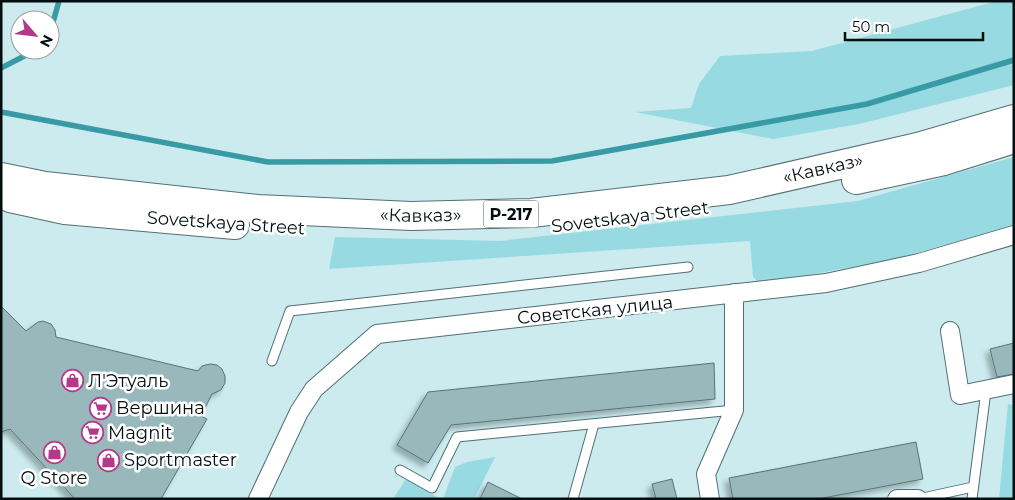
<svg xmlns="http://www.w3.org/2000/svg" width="1015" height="500" viewBox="0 0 1015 500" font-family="Montserrat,sans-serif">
<defs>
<filter id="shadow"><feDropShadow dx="-4.5" dy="4.5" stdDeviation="2.5" flood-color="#0004"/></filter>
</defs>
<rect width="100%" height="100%" fill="#cbebee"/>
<!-- green -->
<path fill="#97dae1" d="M 997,1 L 1014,1 L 1014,85 L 859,124 L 773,139 L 635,112 L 691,108 L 699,84 L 720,56 L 812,51 Z
M 1014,157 L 1014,226 L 894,259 L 760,284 L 753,277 L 750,241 L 329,269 L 335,237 L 500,241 L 858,201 Z
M 1008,404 L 1014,405 L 1014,499 L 999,499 Z
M 495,457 L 474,499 L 443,499 L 455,467 L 467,462 Z
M 406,479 L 440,499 L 393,499 Z"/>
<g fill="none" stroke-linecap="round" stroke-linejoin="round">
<!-- stream -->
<path stroke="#379aa4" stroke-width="5.5" d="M 50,33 L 59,1
M 1,68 L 36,50
M 1,112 L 268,162 L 552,161 L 867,104 L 1014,60"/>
</g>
<!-- building -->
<path fill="#99b8bb" stroke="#577376" filter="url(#shadow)" d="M 1,306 L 26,331 L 38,322 L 43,321 L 51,324 L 55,330 L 56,337 L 198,371 L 202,366 L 210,364 L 217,365 L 222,369 L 225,376 L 225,383 L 221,390 L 212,394 L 201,416 L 207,419 L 161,499 L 75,499 L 10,429 L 1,432 Z
M 1014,343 L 1014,374 L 997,377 L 990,349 Z
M 714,363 L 715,399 L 451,425 L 428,463 L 397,445 L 428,392 Z
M 916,442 L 923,479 L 818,499 L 733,499 L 729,478 Z
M 672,479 L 677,499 L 656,499 L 652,484 Z
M 488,482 L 522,499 L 480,499 Z"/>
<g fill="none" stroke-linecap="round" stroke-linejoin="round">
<defs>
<path id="service" d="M 272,361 L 290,311 L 688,267
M 400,470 L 432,488 L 457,437 L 734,410
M 573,499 L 594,424
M 918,499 L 973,487
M 972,499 L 986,391"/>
<path id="minor" d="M 950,331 L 960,395 L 1014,384
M 258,499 L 299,412 L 314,389 L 377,334 L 826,283 L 919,263 L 1014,235
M 710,499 L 706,474 L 734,410 L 734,293
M 897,499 L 918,499"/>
<g id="trunk">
<path id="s1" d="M 1,177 L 45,186 L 258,209 L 411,216 L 531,213 L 729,190 L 918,147 L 1014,119"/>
<path d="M 856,180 L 944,161 L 1014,139"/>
<path d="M 10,198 L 65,210 L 235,225"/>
</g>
</defs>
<!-- service casing -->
<use href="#service" stroke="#536f72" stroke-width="11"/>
<!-- minor casing -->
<use href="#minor" stroke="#536f72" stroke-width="20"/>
<!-- trunk casing -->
<use href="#trunk" stroke="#536f72" stroke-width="30"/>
<!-- service -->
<use href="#service" stroke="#fff" stroke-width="9"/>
<!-- minor -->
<use href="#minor" stroke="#fff" stroke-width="18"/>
<!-- trunk -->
<use href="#trunk" stroke="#fff" stroke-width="28"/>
</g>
<!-- icons -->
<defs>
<symbol id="shop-ring" viewBox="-11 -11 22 22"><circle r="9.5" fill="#fff" stroke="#b5398a" stroke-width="1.5"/><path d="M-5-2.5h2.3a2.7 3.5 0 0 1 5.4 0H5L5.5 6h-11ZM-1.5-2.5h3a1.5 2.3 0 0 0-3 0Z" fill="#b5398a"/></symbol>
<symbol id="supermarket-ring" viewBox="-11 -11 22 22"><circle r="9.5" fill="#fff" stroke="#b5398a" stroke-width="1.5"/><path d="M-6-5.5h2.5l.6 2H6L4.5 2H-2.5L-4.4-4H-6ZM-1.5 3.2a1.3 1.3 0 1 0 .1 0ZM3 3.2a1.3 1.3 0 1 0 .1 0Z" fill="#b5398a"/></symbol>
</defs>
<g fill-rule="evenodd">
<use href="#shop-ring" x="60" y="368" width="25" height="25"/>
<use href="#supermarket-ring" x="88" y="396" width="25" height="25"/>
<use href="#supermarket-ring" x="80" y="420" width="25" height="25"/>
<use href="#shop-ring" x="42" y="440" width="25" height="25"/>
<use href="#shop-ring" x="96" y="448" width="25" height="25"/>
</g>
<g text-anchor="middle" stroke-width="5" stroke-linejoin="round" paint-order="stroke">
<!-- shield labels -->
<rect fill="#fff" stroke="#4f5658" stroke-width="1" x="483.5" y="200.5" width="55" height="27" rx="4"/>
<g font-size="16" font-weight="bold" fill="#040e10">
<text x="511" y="220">Р-217</text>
</g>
<!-- street labels -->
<g font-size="18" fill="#040e10" stroke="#fff">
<text dy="6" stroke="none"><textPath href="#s1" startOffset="828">«Кавказ»</textPath></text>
<text dy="6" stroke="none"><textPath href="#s1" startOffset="422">«Кавказ»</textPath></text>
<text transform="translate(630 217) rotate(-7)" y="6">Sovetskaya Street</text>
<text transform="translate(226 223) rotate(4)" y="6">Sovetskaya Street</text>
<text transform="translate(595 310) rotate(-6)" y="6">Советская улица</text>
</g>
<!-- poi labels -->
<g font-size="18" fill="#040e10" stroke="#fff" text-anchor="start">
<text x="88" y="387">Л'Этуаль</text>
<text x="116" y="414">Вершина</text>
<text x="108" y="439">Magnit</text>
<text x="124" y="466">Sportmaster</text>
<text x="54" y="484" text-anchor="middle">Q Store</text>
</g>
</g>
<!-- border -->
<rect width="1015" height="500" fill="none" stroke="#040e10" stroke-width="5"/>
<!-- north arrow -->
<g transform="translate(35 35) rotate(118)"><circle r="24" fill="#ffffff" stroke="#9b9f9f"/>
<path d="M0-4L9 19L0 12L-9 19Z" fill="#b5398a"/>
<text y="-8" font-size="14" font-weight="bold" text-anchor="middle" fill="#040e10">N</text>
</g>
<!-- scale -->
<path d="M845 32v8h138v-8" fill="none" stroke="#040e10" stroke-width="2.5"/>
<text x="852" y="32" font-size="15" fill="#040e10" stroke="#ffffff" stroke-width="4" paint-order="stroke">50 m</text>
</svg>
